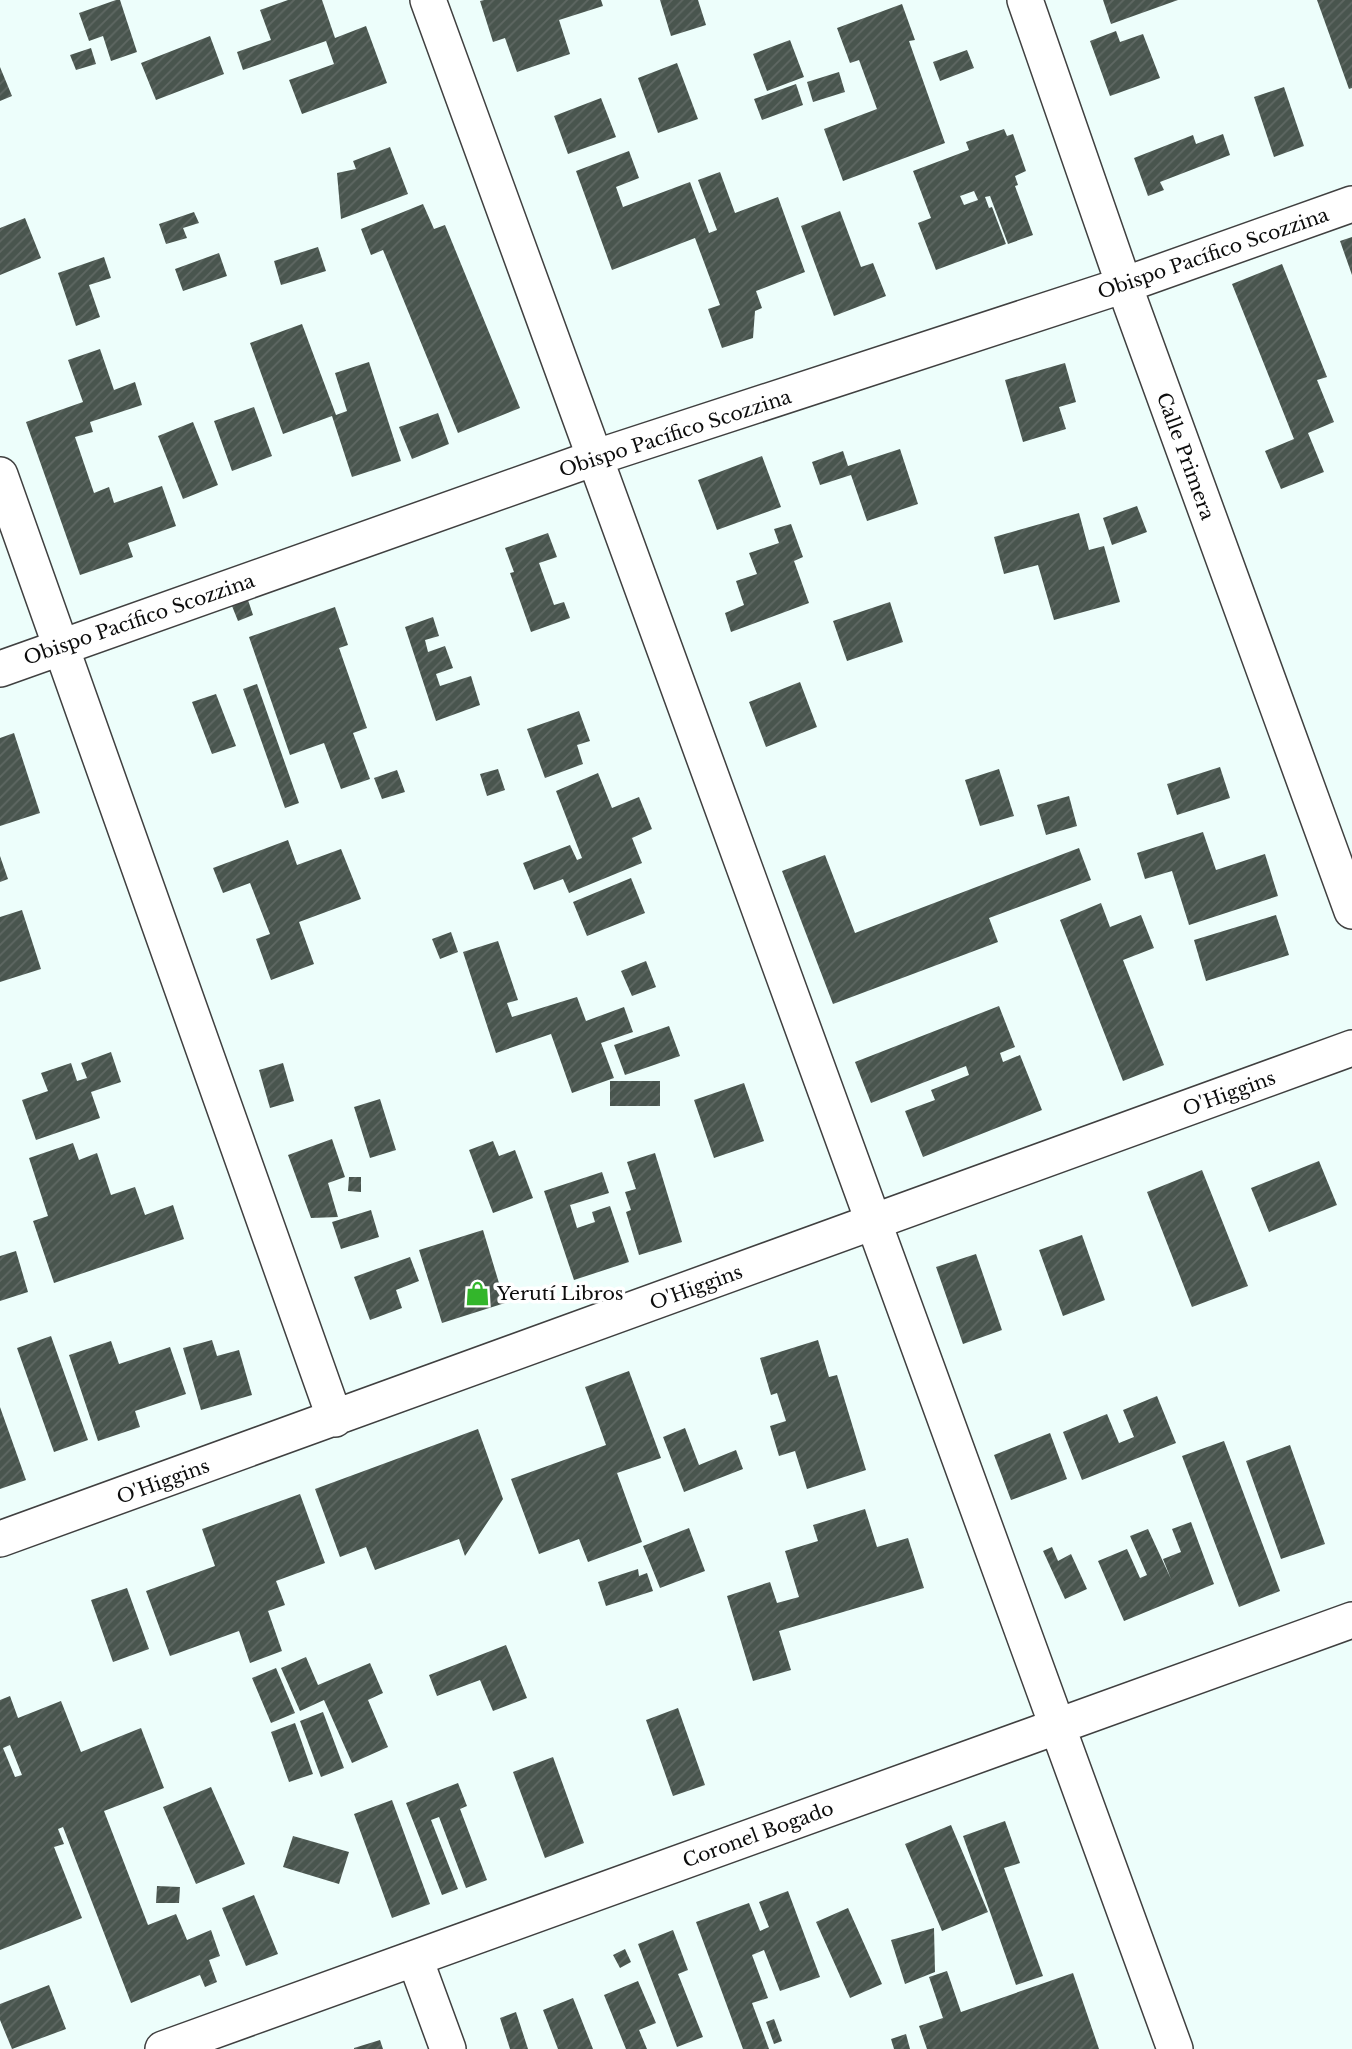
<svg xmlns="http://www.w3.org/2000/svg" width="1352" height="2049" viewBox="0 0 1352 2049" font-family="'Libre Baskerville',serif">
<defs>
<pattern id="building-hatch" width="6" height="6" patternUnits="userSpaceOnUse" patternTransform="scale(1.75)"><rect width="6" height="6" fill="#49554e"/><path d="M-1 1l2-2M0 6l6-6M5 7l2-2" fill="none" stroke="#5f6863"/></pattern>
</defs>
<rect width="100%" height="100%" fill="#edfefb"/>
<!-- building -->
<path fill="url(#building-hatch)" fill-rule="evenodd" d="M 116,0 L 120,0 L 137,52 L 111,61 L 103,36 L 89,41 L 79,13 Z
M 288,0 L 322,0 L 335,38 L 366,26 L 387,83 L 302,114 L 289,80 L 334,64 L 326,41 L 243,70 L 237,52 L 271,40 L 260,10 Z
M 484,0 L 601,0 L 603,6 L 559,20 L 570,54 L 517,72 L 505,38 L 493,42 L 480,1 Z
M 660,0 L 698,0 L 706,25 L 671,36 Z
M 1103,0 L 1178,0 L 1111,24 Z
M 1317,0 L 1352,0 L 1352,88 L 1349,89 Z
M 902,4 L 915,40 L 909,41 L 945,143 L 843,181 L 824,129 L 877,109 L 859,60 L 850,63 L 837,28 Z
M 1116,31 L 1120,42 L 1143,34 L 1160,78 L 1110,96 L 1090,41 Z
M 210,36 L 224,74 L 156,100 L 141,63 Z
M 790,40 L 804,77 L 767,91 L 753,54 Z
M 91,48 L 96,64 L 76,70 L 70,55 Z
M 967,50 L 974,68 L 940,81 L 933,62 Z
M 677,63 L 698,119 L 658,133 L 638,78 Z
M 0,67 L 12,96 L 0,101 Z
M 839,72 L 845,92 L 813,102 L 807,82 Z
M 796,84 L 803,105 L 762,120 L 754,99 Z
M 1284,87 L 1304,146 L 1274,157 L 1254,97 Z
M 601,98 L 616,137 L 568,154 L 554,116 Z
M 1004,129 L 1007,136 L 1013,134 L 1026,171 L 1015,176 L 1018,185 L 1015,186 L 1033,235 L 1008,244 L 990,196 L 985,197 L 989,208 L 992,207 L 1006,244 L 936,270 L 918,223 L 931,218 L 913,171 L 969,150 L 966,142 ZM 974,191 L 978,200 L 964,205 L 960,196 Z
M 1223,134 L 1230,155 L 1160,182 L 1164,190 L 1148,196 L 1134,158 L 1193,135 L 1196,144 Z
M 390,147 L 408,194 L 341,219 L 337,173 L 356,169 L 353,161 Z
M 629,151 L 639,178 L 616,187 L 623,207 L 690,182 L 709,233 L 717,230 L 698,180 L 720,172 L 735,213 L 778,197 L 805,272 L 756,291 L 762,308 L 755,311 L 753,338 L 722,348 L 708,309 L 720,305 L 695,238 L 612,270 L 576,171 Z
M 423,204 L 434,229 L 445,225 L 520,408 L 458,433 L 383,250 L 371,255 L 361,229 Z
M 840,211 L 861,267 L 873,263 L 886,296 L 834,316 L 801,226 Z
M 194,212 L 199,223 L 183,228 L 187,238 L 166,244 L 159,224 Z
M 25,218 L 41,258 L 0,275 L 0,228 Z
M 1352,237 L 1352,275 L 1340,241 Z
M 318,247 L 326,271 L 281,285 L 274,261 Z
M 219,253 L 227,276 L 183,291 L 175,269 Z
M 104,257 L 111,278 L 89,285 L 100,317 L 76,326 L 58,273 Z
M 1282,264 L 1327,377 L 1317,380 L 1334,422 L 1308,433 L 1324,472 L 1281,489 L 1265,451 L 1294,439 L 1232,284 Z
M 302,324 L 336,415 L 347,411 L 335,373 L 369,362 L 401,461 L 352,477 L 332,416 L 283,434 L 250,343 Z
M 100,349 L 114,390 L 135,382 L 142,405 L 90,422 L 93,432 L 75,437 L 94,493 L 109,487 L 114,503 L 162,486 L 176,526 L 128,543 L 133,557 L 80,575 L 26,422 L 83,402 L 68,360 Z
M 1065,363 L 1076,402 L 1059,407 L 1066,429 L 1023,442 L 1005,380 Z
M 254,407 L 272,456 L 232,471 L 214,421 Z
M 438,413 L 449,444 L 412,459 L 399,427 Z
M 193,422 L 218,485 L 183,499 L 158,436 Z
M 900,449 L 918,504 L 867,521 L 851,475 L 820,485 L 812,462 L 843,451 L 848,466 Z
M 762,456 L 781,507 L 717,530 L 698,480 Z
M 1137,506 L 1147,532 L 1112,545 L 1103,518 Z
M 1079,513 L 1089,550 L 1104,546 L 1120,602 L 1054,620 L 1038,565 L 1004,574 L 994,537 Z
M 791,524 L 803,557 L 794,561 L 809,603 L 731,632 L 725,613 L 744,605 L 736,581 L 757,574 L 749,553 L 779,543 L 774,529 Z
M 548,533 L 557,557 L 539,563 L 554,605 L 564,602 L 570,618 L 531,632 L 510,573 L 514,572 L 505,548 Z
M 248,600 L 253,615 L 238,621 L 232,606 Z
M 890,602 L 903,642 L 847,661 L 833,621 Z
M 335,607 L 348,645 L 339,648 L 367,728 L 353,733 L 370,779 L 341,789 L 324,743 L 290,755 L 249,637 Z
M 433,617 L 439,636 L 425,640 L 428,652 L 445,646 L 453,668 L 436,674 L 440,686 L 471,676 L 480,705 L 436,721 L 405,627 Z
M 800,682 L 817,727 L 766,747 L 749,702 Z
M 257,684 L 299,803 L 285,808 L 243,689 Z
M 216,694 L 236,746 L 212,754 L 192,702 Z
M 579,711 L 590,741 L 577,745 L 583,764 L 545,778 L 527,729 Z
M 14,733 L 40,813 L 0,826 L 0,738 Z
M 1220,767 L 1230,798 L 1177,815 L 1167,784 Z
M 498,769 L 505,790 L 487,796 L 480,774 Z
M 999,769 L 1014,816 L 980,826 L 965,780 Z
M 397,770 L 405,792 L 382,799 L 374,778 Z
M 598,773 L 612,808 L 639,797 L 652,829 L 632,838 L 642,863 L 569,893 L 563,879 L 534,890 L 523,863 L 570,845 L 577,860 L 582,858 L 556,791 Z
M 1069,796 L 1077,826 L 1046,835 L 1037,805 Z
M 1203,832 L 1216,870 L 1265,854 L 1278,896 L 1189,925 L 1172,871 L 1145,879 L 1137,853 Z
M 288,840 L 297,865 L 341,849 L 361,899 L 299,922 L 314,964 L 271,980 L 256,939 L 270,934 L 250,883 L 223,893 L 213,868 Z
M 1079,848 L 1091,880 L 989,918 L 998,942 L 833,1004 L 782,871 L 825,855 L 855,933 Z
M 0,856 L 8,879 L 0,882 Z
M 631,878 L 645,913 L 587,936 L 573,902 Z
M 1101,903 L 1110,927 L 1141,915 L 1154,948 L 1123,960 L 1164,1065 L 1123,1081 L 1060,920 Z
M 22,910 L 41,969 L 0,982 L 0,917 Z
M 1276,915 L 1289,955 L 1206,981 L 1194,940 Z
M 451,932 L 458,952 L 440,959 L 432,939 Z
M 498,941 L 518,1000 L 507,1003 L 512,1017 L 577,997 L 586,1021 L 624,1007 L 633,1032 L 601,1043 L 614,1078 L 572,1093 L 551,1034 L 496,1053 L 463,952 Z
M 646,961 L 656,987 L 632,996 L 621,971 Z
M 999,1006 L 1015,1047 L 1000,1053 L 1003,1062 L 1020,1055 L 1042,1110 L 923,1157 L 905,1111 L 935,1100 L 931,1090 L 969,1075 L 966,1066 L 871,1103 L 855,1062 Z
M 669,1026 L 680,1056 L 625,1075 L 614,1045 Z
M 111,1052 L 121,1082 L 91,1092 L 100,1118 L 36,1140 L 22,1100 L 48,1091 L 41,1073 L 71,1063 L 77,1081 L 87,1078 L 81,1063 Z
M 283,1063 L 294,1101 L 270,1108 L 259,1070 Z
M 610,1081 L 660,1081 L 660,1106 L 610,1106 Z
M 744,1083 L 764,1141 L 714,1158 L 694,1100 Z
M 380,1099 L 396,1150 L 370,1158 L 354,1107 Z
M 332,1139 L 345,1177 L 328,1183 L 338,1217 L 311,1218 L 288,1155 Z
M 493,1141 L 499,1156 L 515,1150 L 533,1198 L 493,1213 L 469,1150 Z
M 73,1143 L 79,1160 L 97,1153 L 111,1195 L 135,1187 L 145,1215 L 173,1205 L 184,1239 L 54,1283 L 33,1221 L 48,1216 L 29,1158 Z
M 655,1153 L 682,1242 L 639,1255 L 626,1212 L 631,1210 L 625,1192 L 636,1189 L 627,1162 Z
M 1319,1161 L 1337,1205 L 1269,1232 L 1251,1188 Z
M 1202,1170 L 1248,1286 L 1192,1307 L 1147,1192 Z
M 602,1172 L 609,1193 L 570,1205 L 577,1228 L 595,1222 L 592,1212 L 610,1206 L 629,1262 L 574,1280 L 544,1191 Z
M 349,1177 L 361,1177 L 361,1192 L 348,1191 Z
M 371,1210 L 379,1237 L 341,1249 L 332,1222 Z
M 483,1230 L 505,1303 L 442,1323 L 419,1250 Z
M 1082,1235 L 1105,1300 L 1063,1316 L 1039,1250 Z
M 16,1251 L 28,1292 L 0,1301 L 0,1256 Z
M 976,1254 L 1002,1330 L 963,1344 L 936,1267 Z
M 410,1257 L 419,1281 L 396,1290 L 402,1308 L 370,1320 L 354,1277 Z
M 51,1336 L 88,1440 L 54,1452 L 17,1348 Z
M 212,1340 L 217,1356 L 239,1350 L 252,1395 L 201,1410 L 183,1348 Z
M 818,1340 L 829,1377 L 837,1375 L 866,1470 L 807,1489 L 795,1451 L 779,1456 L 770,1426 L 786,1421 L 777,1393 L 771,1395 L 760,1358 Z
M 111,1341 L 119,1364 L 170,1347 L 186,1394 L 135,1411 L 140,1427 L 98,1441 L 69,1355 Z
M 629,1371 L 661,1458 L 617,1473 L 642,1542 L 588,1562 L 579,1539 L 539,1554 L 511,1479 L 606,1445 L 585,1387 Z
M 1157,1396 L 1176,1443 L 1082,1480 L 1063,1432 L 1107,1414 L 1119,1443 L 1134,1437 L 1123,1410 Z
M 0,1407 L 26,1480 L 0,1489 Z
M 685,1428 L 699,1465 L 736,1450 L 743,1469 L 684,1492 L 663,1437 Z
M 478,1429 L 503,1499 L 465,1556 L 459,1539 L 375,1570 L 366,1547 L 340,1557 L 315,1489 Z
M 1050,1433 L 1067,1479 L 1011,1500 L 994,1455 Z
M 1224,1441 L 1280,1591 L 1239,1607 L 1182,1456 Z
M 1290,1445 L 1325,1544 L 1281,1559 L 1246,1461 Z
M 300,1494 L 325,1563 L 276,1581 L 285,1605 L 268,1611 L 282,1651 L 250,1663 L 239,1631 L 170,1656 L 146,1591 L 215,1566 L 202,1529 Z
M 865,1509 L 877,1547 L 908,1538 L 924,1588 L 779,1631 L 791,1670 L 753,1681 L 727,1596 L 770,1582 L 777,1603 L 799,1597 L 785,1551 L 818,1541 L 813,1525 Z
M 1191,1522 L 1214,1584 L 1124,1621 L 1098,1561 L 1127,1549 L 1140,1578 L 1147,1575 L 1130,1536 L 1148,1529 L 1171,1579 L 1163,1559 L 1181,1552 L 1172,1529 Z
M 689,1528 L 705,1571 L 660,1588 L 643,1546 Z
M 1052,1547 L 1058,1561 L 1071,1554 L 1087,1589 L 1065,1599 L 1043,1551 Z
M 638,1569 L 639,1576 L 647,1573 L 653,1591 L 606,1606 L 598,1582 Z
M 127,1588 L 149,1649 L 113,1662 L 91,1600 Z
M 506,1645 L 527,1698 L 493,1711 L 480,1680 L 437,1696 L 429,1675 Z
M 306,1657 L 318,1685 L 370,1663 L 383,1693 L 368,1700 L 388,1747 L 352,1763 L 324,1700 L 300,1711 L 281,1668 Z
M 276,1668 L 295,1713 L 271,1723 L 252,1678 Z
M 10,1696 L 18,1718 L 61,1701 L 81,1752 L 141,1728 L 164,1788 L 104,1811 L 148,1925 L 176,1914 L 187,1940 L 211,1930 L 220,1956 L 209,1960 L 217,1982 L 205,1987 L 200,1975 L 131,2003 L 63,1827 L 58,1829 L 64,1844 L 54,1847 L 82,1918 L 0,1950 L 0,1700 ZM 10,1745 L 22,1775 L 15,1777 L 3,1748 Z
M 678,1708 L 705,1785 L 673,1796 L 646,1720 Z
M 323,1712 L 344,1768 L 321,1777 L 300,1721 Z
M 295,1723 L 313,1774 L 289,1782 L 271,1732 Z
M 553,1757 L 584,1843 L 545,1858 L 513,1772 Z
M 458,1783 L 467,1806 L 460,1809 L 487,1880 L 466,1888 L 439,1817 L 431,1820 L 458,1889 L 442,1895 L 406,1803 Z
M 211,1787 L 245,1864 L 196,1884 L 163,1807 Z
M 392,1800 L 430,1904 L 392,1918 L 354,1814 Z
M 1005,1821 L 1020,1863 L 1004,1868 L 1043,1976 L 1016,1985 L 963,1836 Z
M 951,1825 L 988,1912 L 942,1931 L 905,1844 Z
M 293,1836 L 349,1852 L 339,1884 L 283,1867 Z
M 157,1886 L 180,1887 L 179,1903 L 156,1903 Z
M 788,1891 L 820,1977 L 780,1991 L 764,1950 L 752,1955 L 768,1998 L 752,2003 L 769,2049 L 743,2049 L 696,1922 L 749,1903 L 760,1931 L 769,1927 L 759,1902 Z
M 254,1895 L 278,1954 L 246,1966 L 222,1908 Z
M 848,1908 L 882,1984 L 850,1998 L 816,1922 Z
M 934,1928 L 935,1972 L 905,1984 L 891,1940 Z
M 673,1930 L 688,1970 L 678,1974 L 703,2037 L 677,2047 L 638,1944 Z
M 625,1949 L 631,1962 L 620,1968 L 613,1955 Z
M 947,1971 L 961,2012 L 1073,1973 L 1099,2049 L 927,2049 L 919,2026 L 943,2018 L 929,1977 Z
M 638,1981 L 656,2023 L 639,2030 L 647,2049 L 626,2049 L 604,1995 Z
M 49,1985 L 66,2029 L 12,2049 L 0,2020 L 0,2004 Z
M 573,1998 L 593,2049 L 558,2049 L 543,2010 Z
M 516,2012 L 528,2049 L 510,2049 L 500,2018 Z
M 774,2019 L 782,2041 L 774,2044 L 766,2022 Z
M 906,2034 L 910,2049 L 894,2049 L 891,2039 Z
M 380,2040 L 383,2049 L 354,2049 L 354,2048 Z"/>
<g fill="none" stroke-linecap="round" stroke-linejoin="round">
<defs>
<path id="street" d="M 428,0 L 1175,2049
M 1025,0 L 1124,285 L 1352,911
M 0,475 L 335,1419
M 0,669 L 597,457 L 1124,285 L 1352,204
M 0,1539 L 1352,1048
M 415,1959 L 448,2049
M 163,2049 L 1352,1620"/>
</defs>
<!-- street casing -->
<use href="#street" stroke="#404040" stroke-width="38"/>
<!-- street -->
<use href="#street" stroke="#fff" stroke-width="35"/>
</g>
<!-- icons -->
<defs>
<symbol id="shop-bare" viewBox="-9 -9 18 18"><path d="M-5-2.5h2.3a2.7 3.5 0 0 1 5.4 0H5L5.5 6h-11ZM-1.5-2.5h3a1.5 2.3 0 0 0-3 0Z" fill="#33b62b" stroke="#fff" stroke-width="2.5" paint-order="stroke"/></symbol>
</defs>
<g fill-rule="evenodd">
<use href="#shop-bare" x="460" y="1276" width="35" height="35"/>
</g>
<g text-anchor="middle" stroke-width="7" stroke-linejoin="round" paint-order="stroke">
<!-- street labels -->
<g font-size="19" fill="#0d0d0d" stroke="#fff">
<text transform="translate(1213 253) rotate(-19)" y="7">Obispo Pacífico Scozzina</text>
<text transform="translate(675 433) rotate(-18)" y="7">Obispo Pacífico Scozzina</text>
<text transform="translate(1186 456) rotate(70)" y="7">Calle Primera</text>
<text transform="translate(139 619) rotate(-19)" y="7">Obispo Pacífico Scozzina</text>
<text transform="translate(1229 1093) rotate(-20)" y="7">O'Higgins</text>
<text transform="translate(696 1287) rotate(-20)" y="7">O'Higgins</text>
<text transform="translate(163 1481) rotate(-20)" y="7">O'Higgins</text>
<text transform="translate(758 1834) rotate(-20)" y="7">Coronel Bogado</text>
</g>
<!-- poi labels -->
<g font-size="19" fill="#0d0d0d" stroke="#fff" text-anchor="start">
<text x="497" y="1300">Yerutí Libros</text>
</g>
</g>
</svg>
